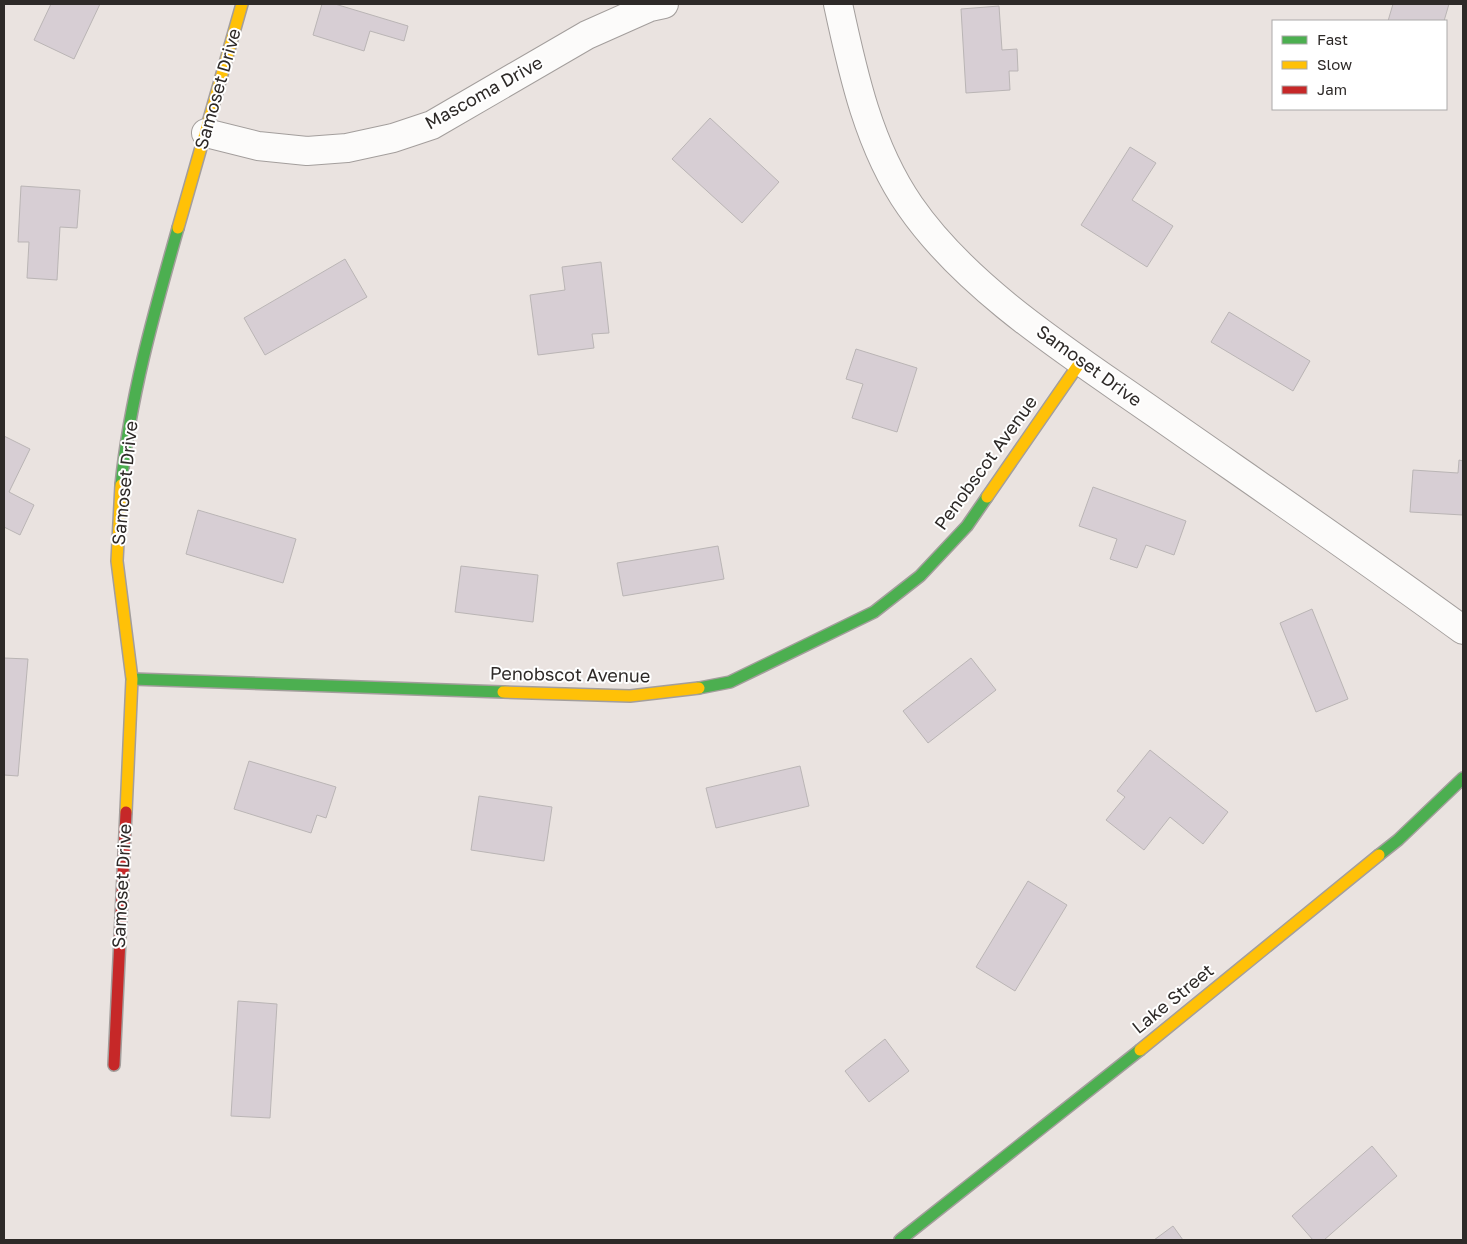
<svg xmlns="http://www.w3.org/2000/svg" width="1467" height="1244" viewBox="0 0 1467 1244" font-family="'Golos Text',sans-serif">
<rect width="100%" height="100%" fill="#eae3e0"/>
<!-- building -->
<path fill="#d7ced4" stroke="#bab5b5" d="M 51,4 L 100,4 L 74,59 L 34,40 Z
M 322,4 L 335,4 L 408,26 L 404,41 L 370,31 L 364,51 L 313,35 Z
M 1393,4 L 1449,4 L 1444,21 L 1388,21 Z
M 999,6 L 1002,50 L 1017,49 L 1018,71 L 1009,71 L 1010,90 L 966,93 L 961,9 Z
M 710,118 L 779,182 L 742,223 L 672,159 Z
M 1130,147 L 1156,163 L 1132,200 L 1173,226 L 1147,267 L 1081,225 Z
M 21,186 L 80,190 L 77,228 L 60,227 L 57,280 L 27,278 L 29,242 L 18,242 Z
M 345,259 L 367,297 L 265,355 L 244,318 Z
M 601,262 L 609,333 L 592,334 L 594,348 L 538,355 L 530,295 L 565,290 L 562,267 Z
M 1229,312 L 1310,361 L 1293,391 L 1211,342 Z
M 856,349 L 917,368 L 897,432 L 852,418 L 863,384 L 846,379 Z
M 4,436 L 30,449 L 9,492 L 34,505 L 20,535 L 4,527 Z
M 1459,460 L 1463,461 L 1463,515 L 1410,512 L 1413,470 L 1458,473 Z
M 1093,487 L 1186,521 L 1174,555 L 1146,545 L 1137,568 L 1110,559 L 1117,539 L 1079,526 Z
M 198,510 L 296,539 L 283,583 L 186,554 Z
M 718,546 L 724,579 L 623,596 L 617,563 Z
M 461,566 L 538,575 L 533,622 L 455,612 Z
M 1312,609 L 1348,699 L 1316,712 L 1280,623 Z
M 4,658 L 28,659 L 18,776 L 4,775 Z
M 971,658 L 996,690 L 928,743 L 903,711 Z
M 1150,750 L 1228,812 L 1203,844 L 1170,817 L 1144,850 L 1106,820 L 1125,797 L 1117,791 Z
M 249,761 L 336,787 L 326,818 L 317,815 L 311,833 L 234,809 Z
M 800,766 L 809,806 L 716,828 L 706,788 Z
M 479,796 L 552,807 L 544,861 L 471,850 Z
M 1028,881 L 1067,905 L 1015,991 L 976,967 Z
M 238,1001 L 277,1004 L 270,1118 L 231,1116 Z
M 885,1039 L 909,1071 L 869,1102 L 845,1071 Z
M 1372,1146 L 1397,1176 L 1324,1240 L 1313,1240 L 1292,1216 Z
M 1173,1226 L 1183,1240 L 1154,1240 Z"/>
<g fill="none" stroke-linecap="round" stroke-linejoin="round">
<defs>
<path id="street" d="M 838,4 C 853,74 869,147 910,206 C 968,290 1072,355 1155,413 C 1258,485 1362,556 1463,630
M 206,133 L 258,146 L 307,151 L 347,148 L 393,138 L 432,125 L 587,35 L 650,7 L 664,4"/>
<path id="fast" d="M 121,485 C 130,397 154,313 178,228
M 132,679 L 503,692
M 699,688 L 730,682 L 874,612 L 920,576 L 967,526 L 987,497
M 1379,855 L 1398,840 L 1463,778
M 900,1240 L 1140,1050"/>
<path id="slow" d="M 178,228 L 242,4
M 121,485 L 117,561 L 132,679 L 126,812
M 987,497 L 1081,361
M 503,692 L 630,696 L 699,688
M 1140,1050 L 1379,855"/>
<path id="jam" d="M 114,1065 L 126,812"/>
</defs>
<!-- street casing -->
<use href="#street" stroke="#a39e9c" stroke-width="30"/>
<!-- fast casing -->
<use href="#fast" stroke="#a39e9c" stroke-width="14"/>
<!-- slow casing -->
<use href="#slow" stroke="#a39e9c" stroke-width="14"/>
<!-- jam casing -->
<use href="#jam" stroke="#a39e9c" stroke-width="14"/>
<!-- street -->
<use href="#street" stroke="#fcfbfa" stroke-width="28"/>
<!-- fast -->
<use href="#fast" stroke="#4caf50" stroke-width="11"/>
<!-- slow -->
<use href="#slow" stroke="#ffc107" stroke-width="11"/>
<!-- jam -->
<use href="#jam" stroke="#c62828" stroke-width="11"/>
</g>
<g text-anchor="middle" stroke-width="4" stroke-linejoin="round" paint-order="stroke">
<!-- street labels -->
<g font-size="18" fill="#2e2a28" stroke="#fff">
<text transform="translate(218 89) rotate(-74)" y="6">Samoset Drive</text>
<text transform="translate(484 93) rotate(-29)" y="6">Mascoma Drive</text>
<text transform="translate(1089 366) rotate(36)" y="6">Samoset Drive</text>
<text transform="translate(986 463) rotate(-54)" y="6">Penobscot Avenue</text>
<text transform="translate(125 483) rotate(-84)" y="6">Samoset Drive</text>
<text transform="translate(570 675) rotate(1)" y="6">Penobscot Avenue</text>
<text transform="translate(122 886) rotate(-87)" y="6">Samoset Drive</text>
<text transform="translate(1173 999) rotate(-39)" y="6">Lake Street</text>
</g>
</g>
<!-- border -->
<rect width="1467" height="1244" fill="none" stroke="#2e2a28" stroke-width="10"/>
<!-- legend -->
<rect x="1272" y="20" width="175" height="90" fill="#ffffff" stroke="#abaaa9"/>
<rect x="1282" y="36" width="25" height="8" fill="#4caf50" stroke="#abaaa9"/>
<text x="1317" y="45" font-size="15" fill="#2e2a28">Fast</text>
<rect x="1282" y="61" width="25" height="8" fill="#ffc107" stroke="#abaaa9"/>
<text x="1317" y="70" font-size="15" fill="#2e2a28">Slow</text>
<rect x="1282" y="86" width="25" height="8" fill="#c62828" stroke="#abaaa9"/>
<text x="1317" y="95" font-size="15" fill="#2e2a28">Jam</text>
</svg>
